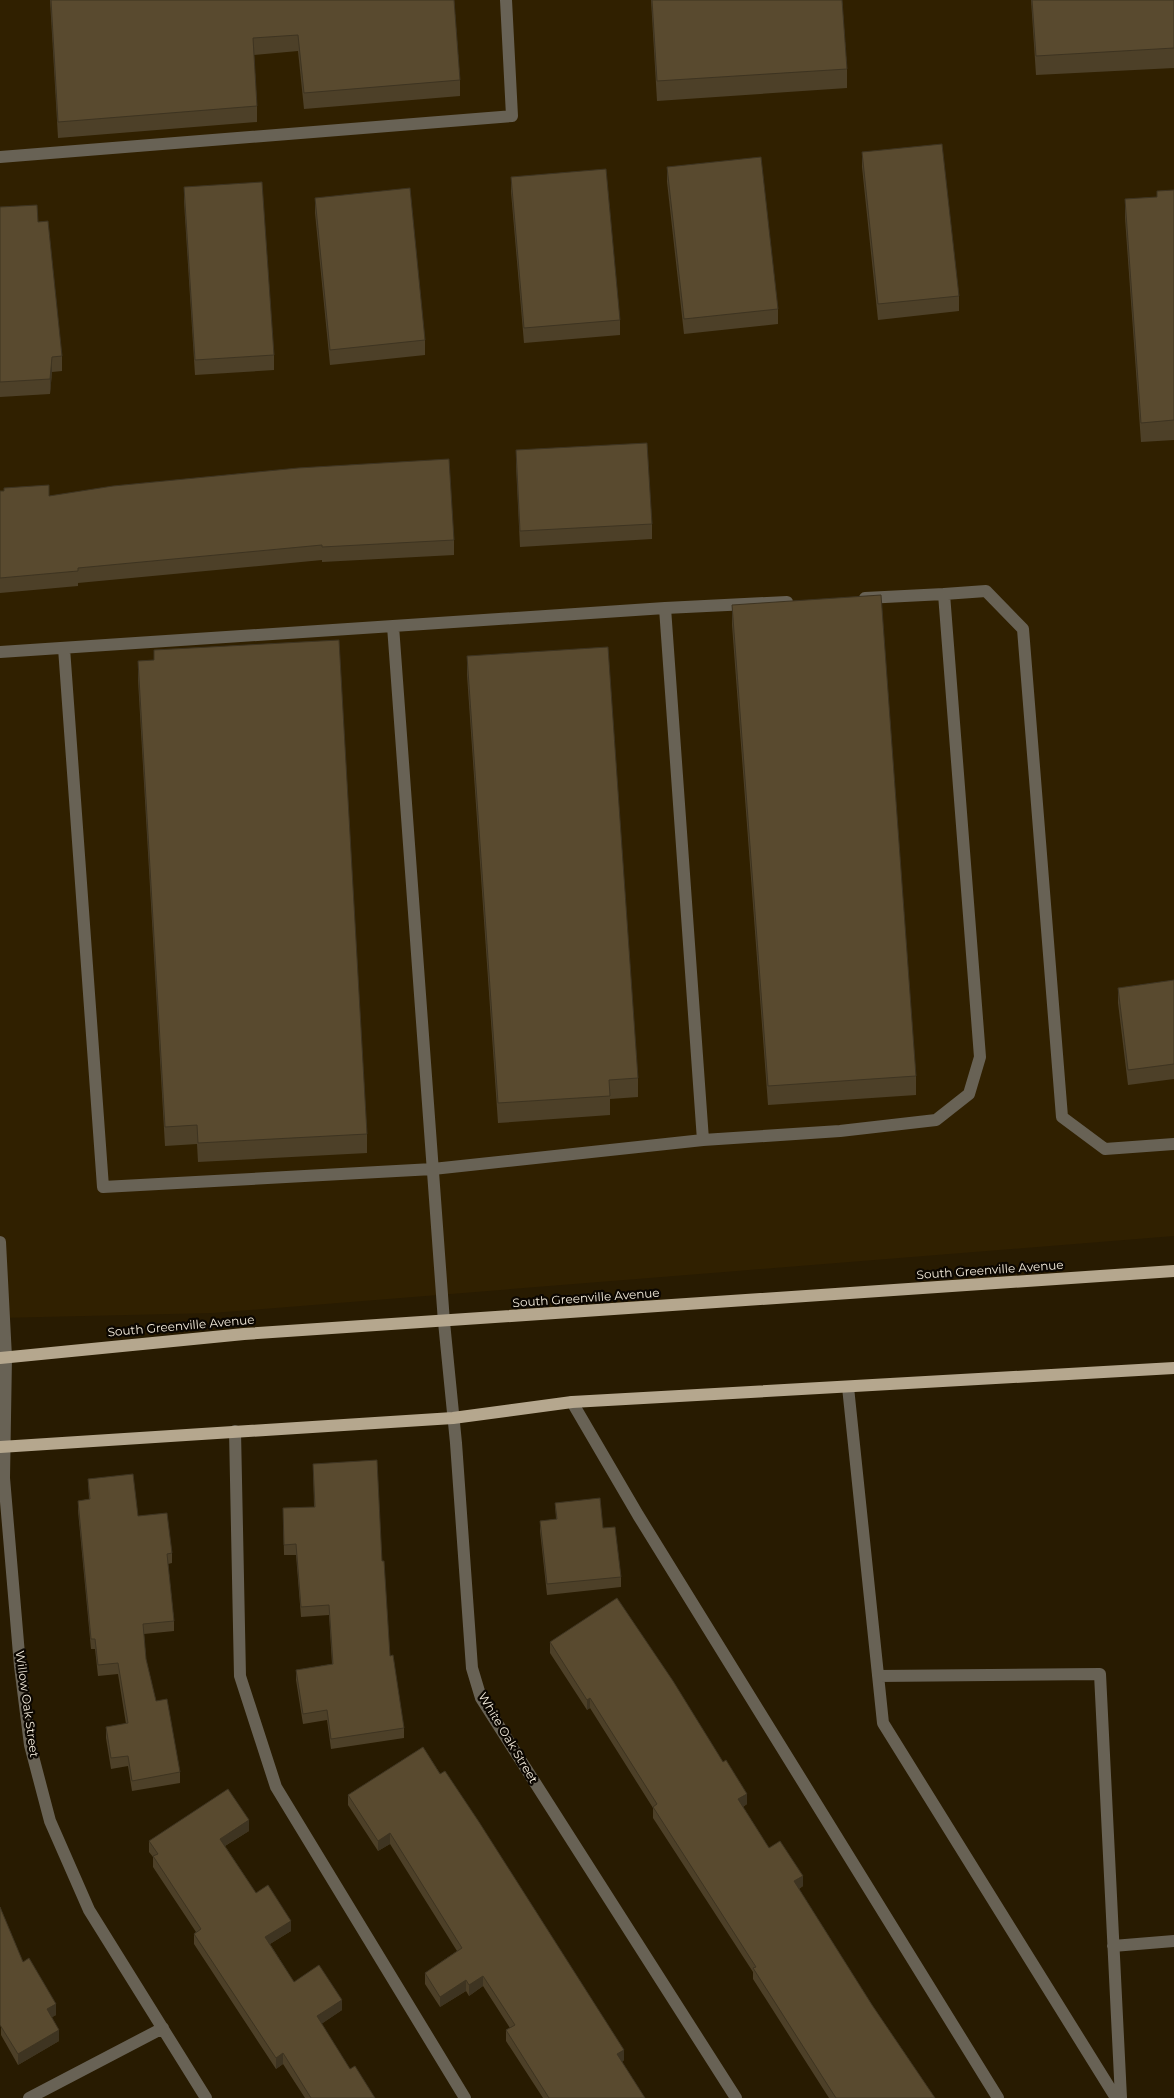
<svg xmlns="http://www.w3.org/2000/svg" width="1174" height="2098" viewBox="0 0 1174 2098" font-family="Montserrat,sans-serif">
<rect width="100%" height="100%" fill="#281b01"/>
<!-- built -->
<path fill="#302000" d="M 0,0 L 1174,0 L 1174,1236 L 213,1313 L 0,1318 Z"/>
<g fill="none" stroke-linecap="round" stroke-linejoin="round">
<!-- minor -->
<path stroke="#686255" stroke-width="12" d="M 0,157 L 512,116 L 506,0
M 944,594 L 986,591 L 1023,629 L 1062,1117 L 1105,1149 L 1174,1144
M 665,608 L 787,602
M 64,648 L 103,1187 L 433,1169 L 703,1140 L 665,608 L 393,626
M 0,652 L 393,626 L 444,1322 L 456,1443 L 472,1668 L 481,1698 L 736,2098
M 703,1140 L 840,1131 L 936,1120 L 969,1094 L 980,1057 L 944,594 L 865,598
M 0,1242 L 6,1357 L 4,1478 L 20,1666 L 30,1745 L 50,1821 L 89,1910 L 206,2098
M 848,1387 L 883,1723 L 1116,2098
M 572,1402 L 638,1515 L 998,2098
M 235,1431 L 240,1676 L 276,1787 L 465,2098
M 878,1676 L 1100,1674 L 1121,2098
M 1113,1946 L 1174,1941
M 29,2098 L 163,2028"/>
<!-- major -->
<path stroke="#b5a78e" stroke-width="12" d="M 0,1358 L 244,1334 L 1174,1271
M 0,1447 L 453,1418 L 572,1402 L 1174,1368"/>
</g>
<!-- wall -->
<path fill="#4d4028" d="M 50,0 L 454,0 L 460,80 L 460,96 L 304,109 L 298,51 L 254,55 L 257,106 L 257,122 L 58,138 Z
M 651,0 L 842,0 L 847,69 L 847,88 L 657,101 Z
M 1031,0 L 1174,0 L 1174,68 L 1036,75 Z
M 862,152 L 959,296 L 959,311 L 878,320 L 862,167 Z
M 667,167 L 778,309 L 778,324 L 684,334 L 667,182 Z
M 511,177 L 620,320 L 620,335 L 524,343 L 511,192 Z
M 184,187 L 274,355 L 274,370 L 195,375 L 184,202 Z
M 1174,190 L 1174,440 L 1141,442 L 1125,218 L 1125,199 L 1157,197 Z
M 315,198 L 425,340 L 425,355 L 330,365 L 315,213 Z
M 0,207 L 38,222 L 62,356 L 62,371 L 52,372 L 50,394 L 0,397 Z
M 516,450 L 652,524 L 652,539 L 520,547 L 516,466 Z
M 0,491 L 454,540 L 454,555 L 322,562 L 322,560 L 78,583 L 78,586 L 0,593 Z
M 732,605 L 916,1076 L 916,1095 L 768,1105 L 732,625 Z
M 467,656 L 638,1078 L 638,1097 L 610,1099 L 610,1115 L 498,1123 L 467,675 Z
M 138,661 L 367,1134 L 367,1153 L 198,1162 L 197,1144 L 165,1146 L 138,680 Z
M 1174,980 L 1174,1079 L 1128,1085 L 1118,1003 L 1118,988 Z
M 313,1464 L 382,1561 L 390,1656 L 404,1728 L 404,1738 L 331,1749 L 327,1720 L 303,1724 L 296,1680 L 296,1670 L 332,1664 L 329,1615 L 301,1617 L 296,1555 L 284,1555 L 283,1508 L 314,1507 Z
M 88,1479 L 138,1516 L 172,1553 L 172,1563 L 168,1564 L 174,1621 L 174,1631 L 144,1634 L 146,1659 L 156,1701 L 180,1772 L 180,1783 L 132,1791 L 128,1766 L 111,1769 L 106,1738 L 106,1727 L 126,1724 L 118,1674 L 98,1676 L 95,1649 L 91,1649 L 78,1511 L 78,1501 L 89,1499 Z
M 555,1503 L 603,1528 L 621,1577 L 621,1587 L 547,1595 L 540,1531 L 540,1521 L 556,1519 Z
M 550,1642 L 747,1804 L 743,1807 L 769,1848 L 803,1886 L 799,1889 L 872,2005 L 935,2098 L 829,2098 L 753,1979 L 753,1972 L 653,1818 L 653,1808 L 590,1708 L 587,1710 L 550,1653 Z
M 423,1747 L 624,2060 L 622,2062 L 645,2098 L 543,2098 L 506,2041 L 506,2030 L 510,2028 L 483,1986 L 469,1996 L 466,1991 L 440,2007 L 425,1984 L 425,1973 L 457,1951 L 390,1844 L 378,1851 L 348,1805 L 348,1795 Z
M 249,1831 L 225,1846 L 256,1893 L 291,1931 L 270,1944 L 294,1982 L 342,2010 L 321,2024 L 350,2069 L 375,2098 L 305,2098 L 283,2064 L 276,2069 L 194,1944 L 194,1934 L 196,1932 L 153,1867 L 153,1857 L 149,1852 L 149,1841 Z
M 0,1907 L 23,1962 L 56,2015 L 52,2017 L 59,2041 L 18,2065 L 1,2035 Z"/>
<!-- shaded-wall -->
<path fill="#3e3421" d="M 52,357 L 52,372 L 50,394 L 50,379 Z
M 590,1698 L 590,1708 L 587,1710 L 587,1700 Z
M 747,1794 L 747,1804 L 738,1810 L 738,1799 Z
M 249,1820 L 249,1831 L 220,1849 L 220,1839 Z
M 390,1833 L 390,1844 L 378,1851 L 378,1841 Z
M 803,1876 L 803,1886 L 794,1892 L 794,1881 Z
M 291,1921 L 291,1931 L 265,1947 L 265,1937 Z
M 483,1976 L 483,1986 L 469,1996 L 469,1985 Z
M 466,1980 L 466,1991 L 440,2007 L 440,1997 Z
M 342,2000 L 342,2010 L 317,2027 L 317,2016 Z
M 56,2004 L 56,2015 L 47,2020 L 47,2009 Z
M 59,2030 L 59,2041 L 18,2065 L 18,2054 Z
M 624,2050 L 624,2060 L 617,2065 L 617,2054 Z
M 283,2053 L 283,2064 L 276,2069 L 276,2058 Z"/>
<!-- building -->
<path fill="#594a2f" stroke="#3e3421" d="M 51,0 L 454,0 L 460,80 L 304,93 L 298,35 L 253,38 L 257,106 L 58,122 Z
M 652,0 L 842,0 L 847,69 L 657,81 Z
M 1032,0 L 1174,0 L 1174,48 L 1036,56 Z
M 942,144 L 959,296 L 878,304 L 862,152 Z
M 761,157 L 778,309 L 684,319 L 667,167 Z
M 606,169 L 620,320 L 524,328 L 511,177 Z
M 262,182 L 274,355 L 195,360 L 184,187 Z
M 410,188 L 425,340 L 330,350 L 315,198 Z
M 1174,190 L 1174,420 L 1141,423 L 1125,199 L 1157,197 L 1157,191 Z
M 37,205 L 38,222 L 48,221 L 62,356 L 52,357 L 50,379 L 0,382 L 0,207 Z
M 647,443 L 652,524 L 520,531 L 516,450 Z
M 449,459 L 454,540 L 322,547 L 322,545 L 78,568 L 78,571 L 0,578 L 0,491 L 4,491 L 4,488 L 49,485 L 49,496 L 113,486 L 298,468 Z
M 881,595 L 916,1076 L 768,1086 L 732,605 Z
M 339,640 L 367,1134 L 198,1143 L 197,1125 L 165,1127 L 138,661 L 154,660 L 154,650 Z
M 608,647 L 638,1078 L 609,1080 L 610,1096 L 498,1103 L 467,656 Z
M 1174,980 L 1174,1064 L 1128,1070 L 1118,988 Z
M 377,1460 L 382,1561 L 384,1561 L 390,1656 L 393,1655 L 404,1728 L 331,1739 L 327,1710 L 303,1714 L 296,1670 L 333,1664 L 329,1605 L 301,1607 L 296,1544 L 284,1545 L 283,1508 L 315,1507 L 313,1464 Z
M 133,1474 L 138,1516 L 167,1513 L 172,1553 L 167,1554 L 174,1621 L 143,1624 L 146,1659 L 156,1701 L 167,1699 L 180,1772 L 132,1781 L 128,1756 L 111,1758 L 106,1727 L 128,1723 L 118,1663 L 98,1665 L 95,1639 L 91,1639 L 78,1501 L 90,1499 L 88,1479 Z
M 600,1498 L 603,1528 L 615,1527 L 621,1577 L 547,1584 L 540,1521 L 557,1519 L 555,1503 Z
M 617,1598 L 673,1681 L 723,1762 L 726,1760 L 747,1794 L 738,1799 L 769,1848 L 780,1841 L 803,1876 L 794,1881 L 872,2005 L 935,2098 L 836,2098 L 753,1968 L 756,1967 L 653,1807 L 657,1804 L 590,1698 L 587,1700 L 550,1642 Z
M 423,1747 L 440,1774 L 445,1771 L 479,1822 L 624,2050 L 617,2054 L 645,2098 L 549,2098 L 506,2030 L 515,2025 L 483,1976 L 469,1985 L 466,1980 L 440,1997 L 425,1973 L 462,1948 L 390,1833 L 378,1841 L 348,1795 Z
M 228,1789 L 249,1820 L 220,1839 L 256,1893 L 268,1885 L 291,1921 L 265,1937 L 294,1982 L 319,1965 L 342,2000 L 317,2016 L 350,2069 L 355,2066 L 375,2098 L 311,2098 L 283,2053 L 276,2058 L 194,1934 L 201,1929 L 153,1856 L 158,1854 L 149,1841 Z
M 0,1907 L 23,1962 L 29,1958 L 56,2004 L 47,2009 L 59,2030 L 18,2054 L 0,2025 Z"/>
<g text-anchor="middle" stroke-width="4.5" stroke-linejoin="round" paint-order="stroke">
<!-- street labels -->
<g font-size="12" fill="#f4ecdc" stroke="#0c0701">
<text transform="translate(990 1270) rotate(-4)" y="4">South Greenville Avenue</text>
<text transform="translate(586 1298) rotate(-4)" y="4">South Greenville Avenue</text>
<text transform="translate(181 1326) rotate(-5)" y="4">South Greenville Avenue</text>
<text transform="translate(27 1704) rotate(82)" y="4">Willow Oak Street</text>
<text transform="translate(508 1738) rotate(59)" y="4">White Oak Street</text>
</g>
</g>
</svg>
